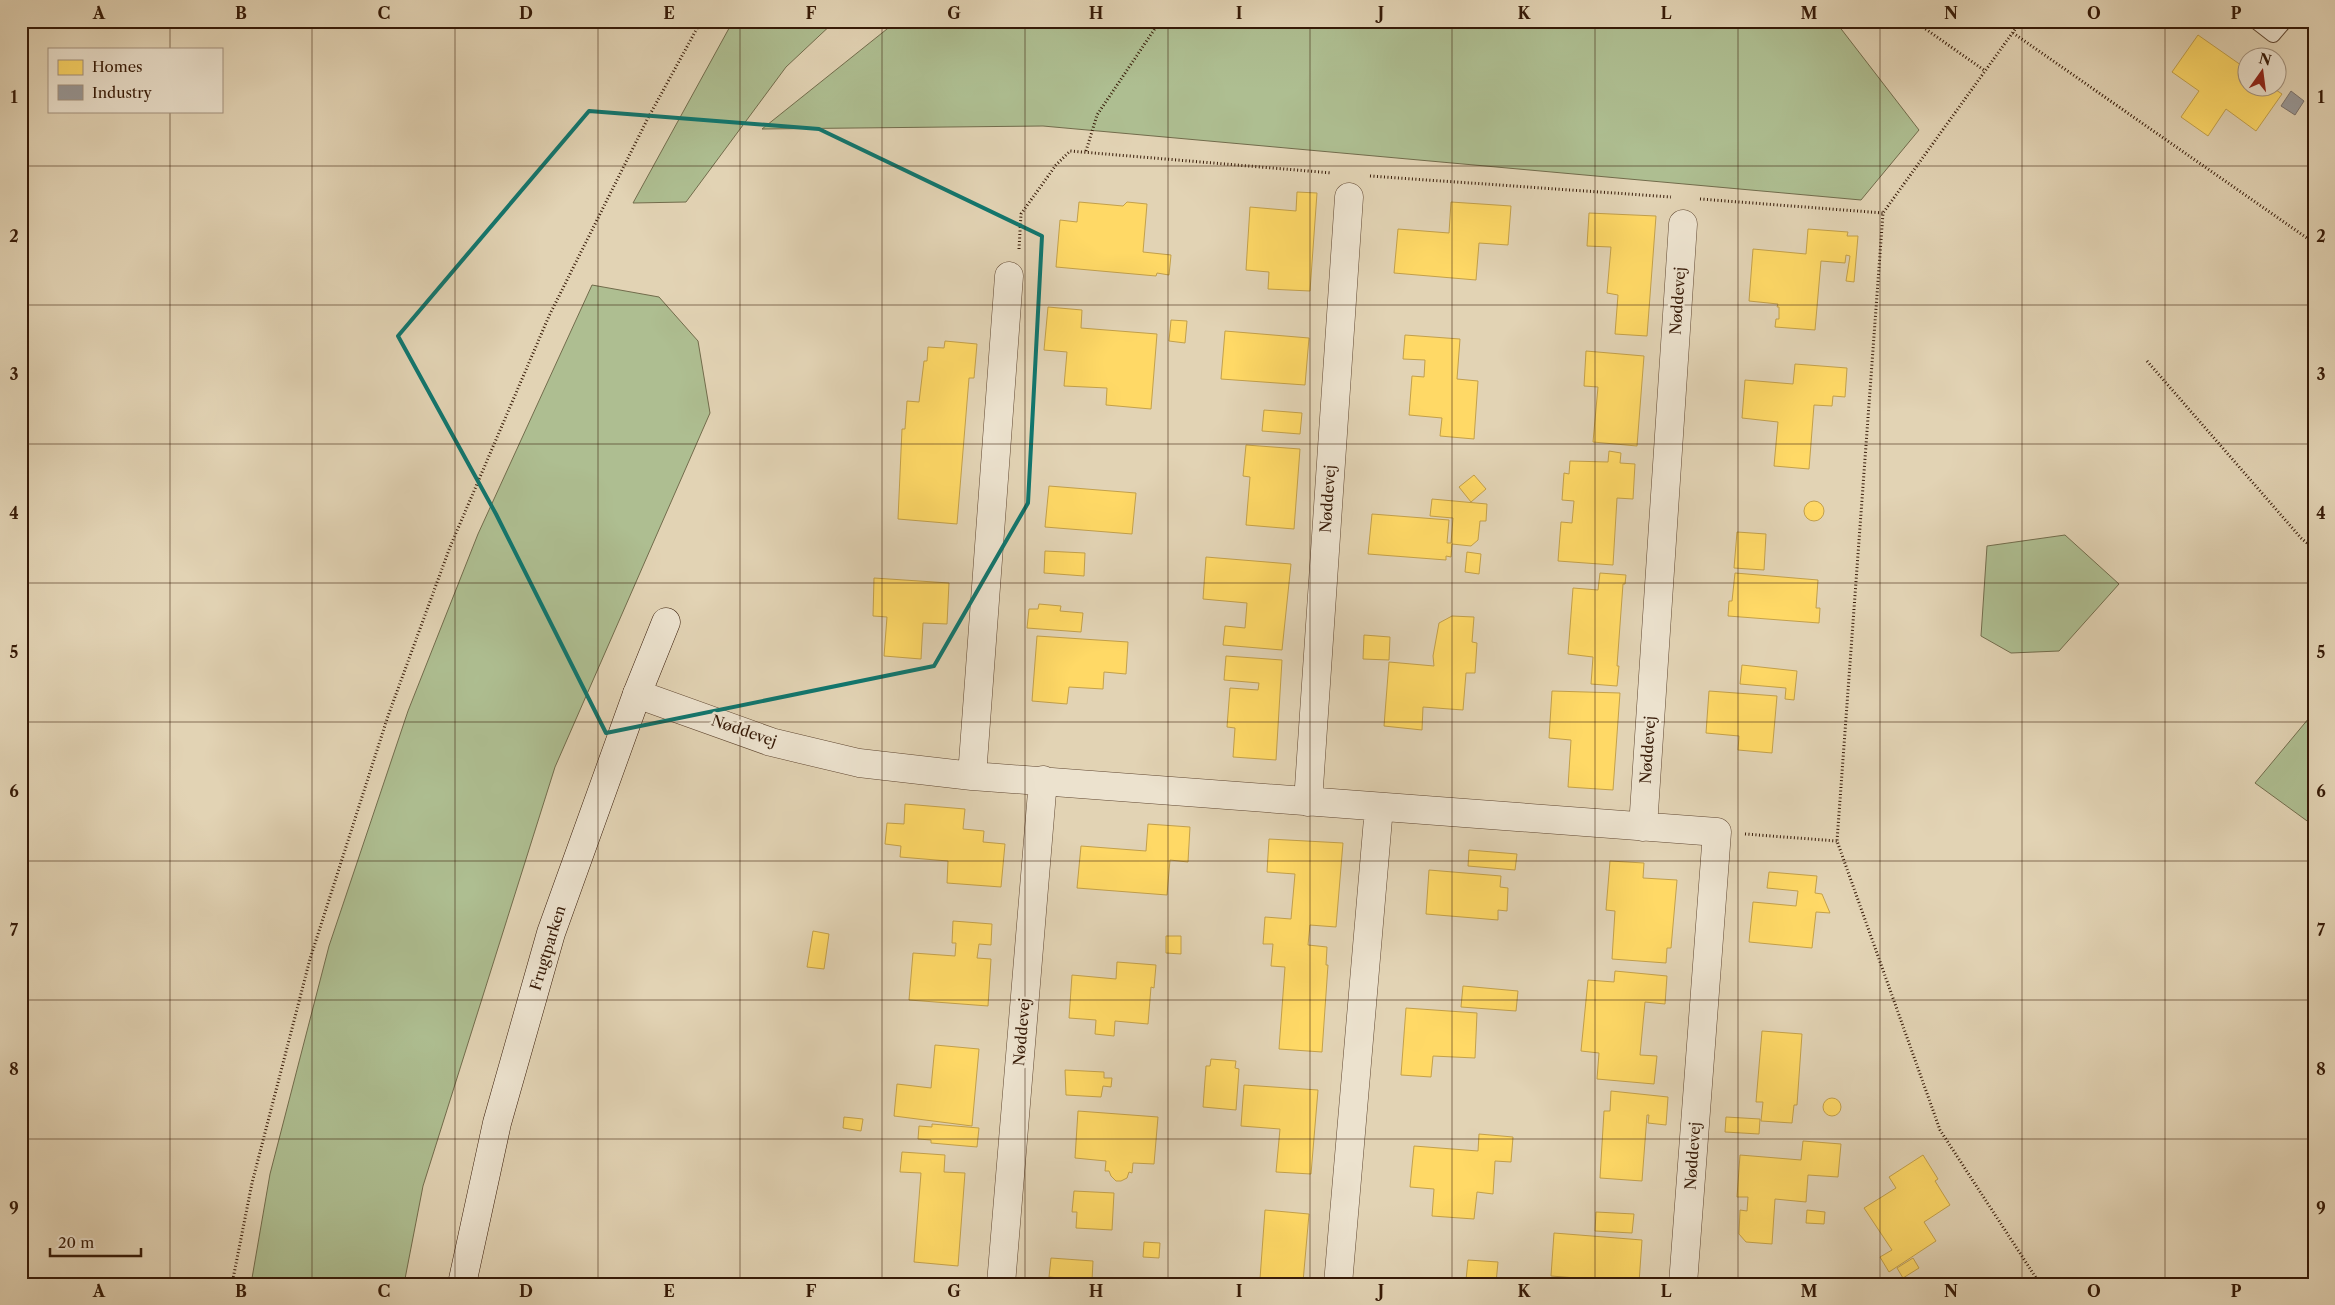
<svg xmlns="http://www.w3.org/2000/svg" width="2335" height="1305" viewBox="0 0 2335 1305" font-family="'Libre Caslon Text',serif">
<rect width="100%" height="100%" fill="#e2d3b4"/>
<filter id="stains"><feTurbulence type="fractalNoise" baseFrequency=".004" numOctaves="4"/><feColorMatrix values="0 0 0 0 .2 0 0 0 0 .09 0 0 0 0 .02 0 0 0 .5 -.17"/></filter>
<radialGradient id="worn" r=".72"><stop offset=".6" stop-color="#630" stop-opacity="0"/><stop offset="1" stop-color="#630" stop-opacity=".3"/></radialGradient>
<!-- green -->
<path fill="#aebe91" stroke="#726c4c" d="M 733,21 L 835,21 L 786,67 L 686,202 L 633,203 Z
M 897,21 L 1835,21 L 1919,130 L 1861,200 L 1043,126 L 762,129 Z
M 592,285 L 659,297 L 698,341 L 710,413 L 555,767 L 423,1186 L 404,1284 L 251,1284 L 270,1174 L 329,946 L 408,711 L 478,534 Z
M 2065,535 L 2119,584 L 2059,651 L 2011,653 L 1981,636 L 1987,546 Z
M 2314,712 L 2314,826 L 2255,783 Z"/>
<!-- homes -->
<path fill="#ffd966" stroke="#c3a04a" d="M 2198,35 L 2248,70 L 2248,88 L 2273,88 L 2282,94 L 2256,131 L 2226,109 L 2208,136 L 2181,117 L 2199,91 L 2172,72 Z
M 1297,192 L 1317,193 L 1310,291 L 1268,289 L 1269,272 L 1246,270 L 1250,207 L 1296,211 Z
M 1079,202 L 1123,206 L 1127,202 L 1147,204 L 1143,252 L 1171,255 L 1169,275 L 1157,273 L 1156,276 L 1056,267 L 1060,220 L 1077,222 Z
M 1451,202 L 1511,206 L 1508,245 L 1479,243 L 1476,280 L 1394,273 L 1398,229 L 1449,233 Z
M 1589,213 L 1656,216 L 1647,336 L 1615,334 L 1618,295 L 1607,293 L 1611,247 L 1587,246 Z
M 1808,229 L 1848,232 L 1847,236 L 1858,236 L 1854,282 L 1846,281 L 1850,256 L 1846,255 L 1845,263 L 1821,261 L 1815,330 L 1775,327 L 1776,319 L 1779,319 L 1779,307 L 1777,307 L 1778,304 L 1749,301 L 1753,249 L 1806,254 Z
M 1048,307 L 1082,310 L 1081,328 L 1157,334 L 1151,409 L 1106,405 L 1107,388 L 1064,386 L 1067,352 L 1044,350 Z
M 1171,320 L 1187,321 L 1185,343 L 1169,341 Z
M 1225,331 L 1309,338 L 1305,385 L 1221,379 Z
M 1405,335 L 1460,339 L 1457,379 L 1478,381 L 1474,439 L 1440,436 L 1442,418 L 1409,415 L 1412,376 L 1424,377 L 1425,360 L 1403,359 Z
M 945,341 L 977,344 L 974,378 L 969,378 L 957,524 L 898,519 L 902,429 L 905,429 L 907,401 L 919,402 L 924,361 L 927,361 L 928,347 L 944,348 Z
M 1586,351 L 1644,356 L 1637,446 L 1593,442 L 1598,387 L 1584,386 Z
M 1795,364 L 1847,368 L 1845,397 L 1833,396 L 1832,406 L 1814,405 L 1809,469 L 1774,466 L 1778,422 L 1742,418 L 1745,380 L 1793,384 Z
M 1264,410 L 1302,413 L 1300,434 L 1262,431 Z
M 1246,445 L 1300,449 L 1294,529 L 1246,525 L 1250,477 L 1243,476 Z
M 1609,451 L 1621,453 L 1620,463 L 1635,464 L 1633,499 L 1617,498 L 1613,565 L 1558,561 L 1561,522 L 1572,523 L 1574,501 L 1562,500 L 1564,473 L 1569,474 L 1570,461 L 1608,462 Z
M 1474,475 L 1486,489 L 1471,502 L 1459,487 Z
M 1049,486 L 1136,493 L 1132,534 L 1045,527 Z
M 1432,499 L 1487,504 L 1486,521 L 1480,521 L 1478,540 L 1471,546 L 1452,544 L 1451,557 L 1446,556 L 1446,560 L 1368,554 L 1372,514 L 1449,520 L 1447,543 L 1451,543 L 1453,518 L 1430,516 Z
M1804 511a10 10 0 1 1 20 0a10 10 0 1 1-20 0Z
M 1737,532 L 1766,534 L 1764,570 L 1734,568 Z
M 1045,551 L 1085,553 L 1084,576 L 1044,573 Z
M 1467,552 L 1481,554 L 1479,574 L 1465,572 Z
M 1206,557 L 1291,564 L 1282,650 L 1223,645 L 1225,626 L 1245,628 L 1247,603 L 1203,599 Z
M 1600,573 L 1626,575 L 1625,584 L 1623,584 L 1617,666 L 1619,666 L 1617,686 L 1591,684 L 1593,657 L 1568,654 L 1573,588 L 1598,590 Z
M 1735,573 L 1818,580 L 1816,608 L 1820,608 L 1819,623 L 1728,616 L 1729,601 L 1732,601 Z
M 874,578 L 949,583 L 947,624 L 923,623 L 921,659 L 884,656 L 887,617 L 873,616 Z
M 1039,604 L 1061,606 L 1060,611 L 1083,613 L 1081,632 L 1027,628 L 1029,609 L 1038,609 Z
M 1452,616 L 1474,617 L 1472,642 L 1477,643 L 1475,673 L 1466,673 L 1463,710 L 1423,707 L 1422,730 L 1384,726 L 1389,662 L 1434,666 L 1433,656 L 1439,623 Z
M 1364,635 L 1390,637 L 1389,660 L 1363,659 Z
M 1037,636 L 1128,642 L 1126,674 L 1104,672 L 1103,689 L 1069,687 L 1067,704 L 1032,701 Z
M 1226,656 L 1282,660 L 1276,760 L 1233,757 L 1235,728 L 1227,727 L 1230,688 L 1258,690 L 1259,683 L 1224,680 Z
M 1742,665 L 1797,671 L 1794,700 L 1785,699 L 1786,688 L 1740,684 Z
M 1552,691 L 1620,693 L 1613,790 L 1568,787 L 1571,740 L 1549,738 Z
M 1709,691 L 1777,696 L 1772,753 L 1738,750 L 1739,736 L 1706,733 Z
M 905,804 L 965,809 L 963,829 L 984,831 L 983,842 L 1005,844 L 1001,887 L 947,883 L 948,861 L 900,857 L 901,846 L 885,844 L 887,823 L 904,824 Z
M 1148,824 L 1190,827 L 1188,862 L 1170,860 L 1167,895 L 1077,888 L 1081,846 L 1146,851 Z
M 1269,839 L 1343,843 L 1336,927 L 1310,925 L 1308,945 L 1327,947 L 1326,965 L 1328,965 L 1322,1052 L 1279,1049 L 1285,967 L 1271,966 L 1273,944 L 1263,944 L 1265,917 L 1291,919 L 1295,874 L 1267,872 Z
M 1469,850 L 1517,854 L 1515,870 L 1468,866 Z
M 1610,861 L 1644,863 L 1643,878 L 1677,880 L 1671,948 L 1667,948 L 1666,963 L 1612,959 L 1615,911 L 1606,910 Z
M 1429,870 L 1501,876 L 1500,887 L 1508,888 L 1507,911 L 1498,910 L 1498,920 L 1426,914 Z
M 1769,872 L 1817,876 L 1815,893 L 1822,894 L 1830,913 L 1816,912 L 1812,948 L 1749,942 L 1753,902 L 1796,906 L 1798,891 L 1767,888 Z
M 953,921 L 992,924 L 991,945 L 979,944 L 977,958 L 991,959 L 988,1006 L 909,1000 L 913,953 L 955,956 L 956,943 L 952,943 Z
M 813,931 L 829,934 L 824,969 L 807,967 Z
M 1166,936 L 1181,936 L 1181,954 L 1166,953 Z
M 1117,962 L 1156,965 L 1154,988 L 1151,987 L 1148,1024 L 1115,1021 L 1114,1036 L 1095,1034 L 1096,1020 L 1069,1018 L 1072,975 L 1116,979 Z
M 1615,971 L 1667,976 L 1665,1004 L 1645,1002 L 1640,1055 L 1657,1056 L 1654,1084 L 1597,1079 L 1599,1053 L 1581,1051 L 1588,980 L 1614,982 Z
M 1463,986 L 1518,991 L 1516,1011 L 1461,1007 Z
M 1406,1008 L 1477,1013 L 1475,1058 L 1433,1056 L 1431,1077 L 1401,1075 Z
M 1762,1031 L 1802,1034 L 1797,1105 L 1794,1105 L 1792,1123 L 1761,1121 L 1763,1102 L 1756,1102 Z
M 935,1045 L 979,1049 L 972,1126 L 894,1116 L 897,1084 L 931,1088 Z
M 1211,1059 L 1236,1061 L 1235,1068 L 1239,1069 L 1236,1110 L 1203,1107 L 1206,1066 L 1210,1066 Z
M 1065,1070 L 1104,1072 L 1104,1078 L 1112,1078 L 1111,1087 L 1103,1086 L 1101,1097 L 1066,1095 Z
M 1244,1085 L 1318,1090 L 1311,1174 L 1276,1172 L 1280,1129 L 1241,1126 Z
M 1611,1091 L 1668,1097 L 1666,1125 L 1648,1123 L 1649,1115 L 1647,1115 L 1642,1181 L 1600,1178 L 1604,1111 L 1610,1111 Z
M1823 1107a9 9 0 1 1 18 0a9 9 0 1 1-18 0Z
M 1078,1111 L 1158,1117 L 1154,1164 L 1133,1163 L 1132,1173 L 1129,1172 L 1127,1178 L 1121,1181 L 1116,1181 L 1111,1176 L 1109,1171 L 1105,1171 L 1106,1161 L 1075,1158 Z
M 844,1117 L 863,1119 L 861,1131 L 843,1128 Z
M 1726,1117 L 1760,1119 L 1759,1134 L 1725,1132 Z
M 932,1124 L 979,1128 L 977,1147 L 931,1143 L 931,1140 L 918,1139 L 919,1126 L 932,1127 Z
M 1479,1134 L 1513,1137 L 1511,1162 L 1495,1161 L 1493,1194 L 1477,1192 L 1474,1219 L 1432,1216 L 1434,1189 L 1410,1187 L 1414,1146 L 1478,1151 Z
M 1803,1141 L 1841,1144 L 1838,1177 L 1808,1175 L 1806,1202 L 1775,1199 L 1772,1244 L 1746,1242 L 1739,1234 L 1740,1210 L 1747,1211 L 1748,1197 L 1737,1197 L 1740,1155 L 1801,1160 Z
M 902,1152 L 945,1155 L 944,1172 L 965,1173 L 958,1266 L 914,1262 L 921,1173 L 900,1172 Z
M 1923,1155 L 1938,1179 L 1935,1181 L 1950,1205 L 1924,1222 L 1936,1241 L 1889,1272 L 1880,1257 L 1892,1250 L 1864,1208 L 1896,1188 L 1889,1177 Z
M 1074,1191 L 1114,1193 L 1112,1230 L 1076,1228 L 1077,1212 L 1072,1212 Z
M 1265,1210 L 1309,1214 L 1303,1282 L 1262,1284 L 1263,1279 L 1260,1279 Z
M 1807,1210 L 1825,1212 L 1824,1224 L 1806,1223 Z
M 1596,1212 L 1634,1214 L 1632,1233 L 1595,1231 Z
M 1554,1233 L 1642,1240 L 1639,1283 L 1551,1276 Z
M 1144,1242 L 1160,1243 L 1159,1258 L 1143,1257 Z
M 1051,1258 L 1093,1261 L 1092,1281 L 1049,1277 Z
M 1913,1258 L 1919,1268 L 1903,1278 L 1897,1268 Z
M 1468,1260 L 1498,1262 L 1496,1283 L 1483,1284 L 1484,1282 L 1466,1280 Z"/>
<!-- industry -->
<path fill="#999" stroke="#7b736d" d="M 2291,91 L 2304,101 L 2295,115 L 2281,106 Z"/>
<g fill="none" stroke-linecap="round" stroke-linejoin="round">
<defs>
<path id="lane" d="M 2255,21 L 2273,35 L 2285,21"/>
<path id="street" d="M 637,694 L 771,742 L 859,763 L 972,776 L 1717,832 L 1683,1284
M 972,776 L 1009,276
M 1308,802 L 1349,197
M 1643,827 L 1683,224
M 1001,1284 L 1043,780
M 1338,1284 L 1379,807"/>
<path id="secondary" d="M 462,1284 L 497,1123 L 551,933 L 637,694 L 666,622"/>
</defs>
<!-- lane casing -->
<use href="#lane" stroke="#614832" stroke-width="16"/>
<!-- street casing -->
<use href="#street" stroke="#614832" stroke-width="29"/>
<!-- secondary casing -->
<use href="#secondary" stroke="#361a07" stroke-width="29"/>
<!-- path -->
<path stroke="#361a07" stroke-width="3" stroke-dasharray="1 2.5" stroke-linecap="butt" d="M 1914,21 L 1984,70
M 2021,21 L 1883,213 L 1837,841 L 1940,1130 L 2040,1284
M 2013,33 L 2314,243
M 1086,151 L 1097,115 L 1160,21
M 1370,176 L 1671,197
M 1700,199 L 1883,213
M 1019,249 L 1021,214 L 1056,165 L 1070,151 L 1332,173
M 2147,361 L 2301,538 L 2314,549
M 1745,834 L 1837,841
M 232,1284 L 252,1183 L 310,959 L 388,716 L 450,547 L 549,316 L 647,120 L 701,21"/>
<!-- lane -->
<use href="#lane" stroke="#ece2ce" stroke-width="14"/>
<!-- street -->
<use href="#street" stroke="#ece2ce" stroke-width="28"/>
<!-- secondary -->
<use href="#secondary" stroke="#ece2ce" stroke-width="28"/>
</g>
<!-- marked area -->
<path fill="none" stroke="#0f766e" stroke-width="4" stroke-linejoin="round" d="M 589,111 L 819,129 L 1042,236 L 1028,503 L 934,666 L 606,733 L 496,514 L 398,336 Z"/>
<!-- grid -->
<path fill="none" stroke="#361a07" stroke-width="1" stroke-opacity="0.55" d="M 170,21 L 170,49M 312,21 L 312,1284M 455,21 L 455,1284M 598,21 L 598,1284M 740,21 L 740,1284M 882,21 L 882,1284M 1025,21 L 1025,1284M 1168,21 L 1168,1284M 1310,21 L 1310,1284M 1452,21 L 1452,1284M 1595,21 L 1595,1284M 1738,21 L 1738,1284M 1880,21 L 1880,1284M 2022,21 L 2022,1284M 2165,21 L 2165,1284M 170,111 L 170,1284M 21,166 L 2314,166M 21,305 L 2314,305M 21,444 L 2314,444M 21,583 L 2314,583M 21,722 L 2314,722M 21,861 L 2314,861M 21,1000 L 2314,1000M 21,1139 L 2314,1139"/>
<g text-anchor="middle" stroke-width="5" stroke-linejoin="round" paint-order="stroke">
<!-- street labels -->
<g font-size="15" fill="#361a07" stroke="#ece2ce">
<text transform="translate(1678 301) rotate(-86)" y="5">Nøddevej</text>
<text transform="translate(1328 499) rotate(-86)" y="5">Nøddevej</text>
<text transform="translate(744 731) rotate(19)" y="5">Nøddevej</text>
<text transform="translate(1648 750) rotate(-86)" y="5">Nøddevej</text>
<text transform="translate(548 948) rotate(-73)" y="5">Frugtparken</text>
<text transform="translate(1022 1032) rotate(-85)" y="5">Nøddevej</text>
<text transform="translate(1693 1156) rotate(-86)" y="5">Nøddevej</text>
</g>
</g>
<!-- margin -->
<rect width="2335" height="1305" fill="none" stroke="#e2d3b4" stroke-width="55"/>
<!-- legend -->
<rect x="48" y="48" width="175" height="65" fill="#ece2ce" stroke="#a3927e"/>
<rect x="58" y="60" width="25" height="15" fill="#ffd966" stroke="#a3927e"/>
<text x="92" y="72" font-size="15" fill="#361a07">Homes</text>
<rect x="58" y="85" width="25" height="15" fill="#999999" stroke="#a3927e"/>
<text x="92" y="98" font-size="15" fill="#361a07">Industry</text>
<!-- north arrow -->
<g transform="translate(2262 72) rotate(14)"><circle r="24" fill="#ece2ce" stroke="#a3927e"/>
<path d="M0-4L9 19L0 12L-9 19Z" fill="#8f2418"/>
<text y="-8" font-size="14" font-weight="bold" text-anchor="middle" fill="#361a07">N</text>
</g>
<!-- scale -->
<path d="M50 1248v8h91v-8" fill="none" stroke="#361a07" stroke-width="2.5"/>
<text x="58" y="1248" font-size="15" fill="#361a07" stroke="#ece2ce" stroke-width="4" paint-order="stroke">20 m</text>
<rect x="28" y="28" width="2280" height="1250" fill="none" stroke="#361a07" stroke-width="2"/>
<g font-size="16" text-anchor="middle" font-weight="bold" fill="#361a07">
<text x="99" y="19">A</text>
<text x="241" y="19">B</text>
<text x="384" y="19">C</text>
<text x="526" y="19">D</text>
<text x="669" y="19">E</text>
<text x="811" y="19">F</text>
<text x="954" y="19">G</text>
<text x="1096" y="19">H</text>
<text x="1239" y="19">I</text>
<text x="1381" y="19">J</text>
<text x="1524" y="19">K</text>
<text x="1666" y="19">L</text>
<text x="1809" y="19">M</text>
<text x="1951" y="19">N</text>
<text x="2094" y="19">O</text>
<text x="2236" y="19">P</text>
<text x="14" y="103">1</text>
<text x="2321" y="103">1</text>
<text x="14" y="242">2</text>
<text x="2321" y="242">2</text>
<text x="14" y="380">3</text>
<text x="2321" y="380">3</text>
<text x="14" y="519">4</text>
<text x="2321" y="519">4</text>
<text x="14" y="658">5</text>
<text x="2321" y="658">5</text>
<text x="14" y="797">6</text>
<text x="2321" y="797">6</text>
<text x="14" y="936">7</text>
<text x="2321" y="936">7</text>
<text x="14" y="1075">8</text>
<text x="2321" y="1075">8</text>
<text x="14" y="1214">9</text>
<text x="2321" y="1214">9</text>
<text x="99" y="1297">A</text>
<text x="241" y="1297">B</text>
<text x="384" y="1297">C</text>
<text x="526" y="1297">D</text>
<text x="669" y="1297">E</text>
<text x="811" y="1297">F</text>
<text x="954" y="1297">G</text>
<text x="1096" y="1297">H</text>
<text x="1239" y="1297">I</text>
<text x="1381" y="1297">J</text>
<text x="1524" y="1297">K</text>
<text x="1666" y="1297">L</text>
<text x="1809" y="1297">M</text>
<text x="1951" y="1297">N</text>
<text x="2094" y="1297">O</text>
<text x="2236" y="1297">P</text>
</g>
<rect width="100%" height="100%" filter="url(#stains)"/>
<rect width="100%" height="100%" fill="url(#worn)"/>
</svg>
